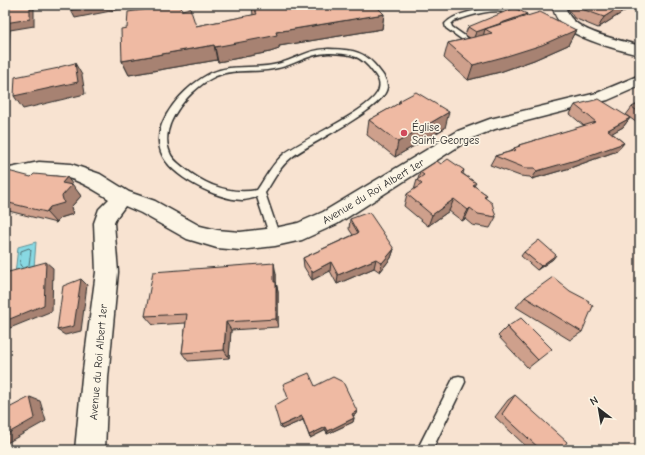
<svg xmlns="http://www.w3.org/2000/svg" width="645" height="455" viewBox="0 0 645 455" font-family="'Comic Neue',sans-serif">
<rect width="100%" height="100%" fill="#f8e3d1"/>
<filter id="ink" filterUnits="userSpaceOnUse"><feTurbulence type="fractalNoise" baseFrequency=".025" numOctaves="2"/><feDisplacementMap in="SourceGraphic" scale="8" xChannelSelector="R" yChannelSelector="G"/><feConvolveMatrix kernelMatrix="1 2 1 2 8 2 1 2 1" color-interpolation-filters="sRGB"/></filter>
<g filter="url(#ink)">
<!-- water -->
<path fill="#88d8e2" stroke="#639399" d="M 36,242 L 34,268 L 15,274 L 18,247 Z"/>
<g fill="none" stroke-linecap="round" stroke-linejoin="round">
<!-- shore -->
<path stroke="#507074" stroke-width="1" d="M 22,267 L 20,265 L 21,251 L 29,248 L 31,250 L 29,265"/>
<defs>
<path id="lane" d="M 495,8 L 514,11 L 523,16 L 520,18 C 515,16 510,13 505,12 C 488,9 470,16 454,21 L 451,24 L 452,27 L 472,41 L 476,40 L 479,42 L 471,46 L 446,28 L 445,24 C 454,13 481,9 495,8 Z
M 328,49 C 353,50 364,50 379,70 C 383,75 387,80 387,87 C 385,109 311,142 292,157 C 279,167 274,180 265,193 L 280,237 L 279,240 L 275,241 L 271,240 L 270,237 L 257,197 C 252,198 247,200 242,200 C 217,199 170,177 161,152 C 150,122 186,85 211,73 C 231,64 252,69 273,65 C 294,61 305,50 328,49 ZM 328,53 C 350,54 360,54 373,72 C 377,77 381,82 379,89 C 374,109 303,139 284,154 C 272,164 266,177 257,190 C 230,195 205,185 184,168 C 179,164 172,159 170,153 C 157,124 192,87 216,76 C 235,68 254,73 273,69 C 293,66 307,54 328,53 Z
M 459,376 L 464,377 L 465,382 L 432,450 L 417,450 L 454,377 Z"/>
<path id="street" d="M 555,5 L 570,5 L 566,9 C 573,33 619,39 640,46 L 640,55 C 619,50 580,40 564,26 C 558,21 555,16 553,8 Z
M 640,75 L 640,86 L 608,100 L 495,129 L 470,139 L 337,224 L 302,240 L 275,246 L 240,250 L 217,248 L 187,239 L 141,213 L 125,206 L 116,218 L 114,223 L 118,272 L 108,378 L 105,450 L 75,450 L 82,378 L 96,272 L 94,223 L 99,209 L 109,199 C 68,172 52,170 5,183 L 5,169 L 39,162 L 71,164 L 100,174 L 129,192 L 155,201 L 200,226 L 217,230 L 240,232 L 275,228 L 298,223 L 323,212 L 458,131 L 490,119 L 597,93 Z"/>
</defs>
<!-- lane casing -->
<use href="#lane" stroke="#2b2b2b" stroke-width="3"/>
<!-- street casing -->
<use href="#street" stroke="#2b2b2b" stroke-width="3"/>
<!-- lane -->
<use href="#lane" fill="#fcf5e5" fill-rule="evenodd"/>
<!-- street -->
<use href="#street" fill="#fcf5e5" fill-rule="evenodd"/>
</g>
<!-- wall -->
<path fill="#cea08c" stroke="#2b2b2b" d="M 252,5 L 384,14 L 382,29 L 279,46 L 279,49 L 270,52 L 218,62 L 217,60 L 129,75 L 122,61 L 127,28 L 182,10 L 196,26 L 253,15 Z
M 548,5 L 554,5 L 552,8 Z
M 570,5 L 634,5 L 598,28 L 574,18 L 568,9 Z
M 527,14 L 526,16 L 576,30 L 568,45 L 534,60 L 500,72 L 468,80 L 444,58 L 448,43 L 470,38 L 465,35 L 468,27 Z
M 399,101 L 445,128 L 395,157 L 367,135 L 369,120 L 398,104 Z
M 640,103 L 640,125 L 626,115 L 632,107 Z
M 575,105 L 630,118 L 623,127 L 612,133 L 624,143 L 617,151 L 570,168 L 532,179 L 530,177 L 520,176 L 490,165 L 495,156 L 512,151 L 514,148 L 518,147 L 519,145 L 584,126 L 570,114 Z
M 441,164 L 464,170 L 463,174 L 476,183 L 474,186 L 487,195 L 485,198 L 496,217 L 490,228 L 472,225 L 465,219 L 462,221 L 449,211 L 428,226 L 404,206 L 407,194 L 414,190 L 417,180 L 418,179 L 420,172 Z
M 5,172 L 76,188 L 75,189 L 81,196 L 71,207 L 73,214 L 60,218 L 56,223 L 5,210 Z
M 350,219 L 394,249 L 391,258 L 380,272 L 374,268 L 337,284 L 330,271 L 312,280 L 304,267 L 303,258 L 353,235 L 349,229 Z
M 524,252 L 553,259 L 537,270 L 521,256 Z
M 276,274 L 276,282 L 278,292 L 278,327 L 231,330 L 229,358 L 188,361 L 182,353 L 186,323 L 153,325 L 145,316 Z
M 570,291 L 582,332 L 570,340 L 516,307 L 525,297 Z
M 507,327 L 538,360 L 528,368 L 498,336 Z
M 315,386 L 356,414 L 353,416 L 354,418 L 353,422 L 327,434 L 326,430 L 310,438 L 303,420 L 282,429 L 280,426 Z
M 515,395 L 562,450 L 530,450 L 495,417 L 508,400 Z"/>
<!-- shaded-wall -->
<path fill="#a78272" stroke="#2b2b2b" d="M 30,5 L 34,5 L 34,26 L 10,30 L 8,69 L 5,73 L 5,23 Z
M 97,5 L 119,5 L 121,9 L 75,18 L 71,10 Z
M 623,5 L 634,5 L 598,28 L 604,17 Z
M 384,14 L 382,29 L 279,46 L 279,49 L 270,52 L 218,62 L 215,47 L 276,32 Z
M 527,14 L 523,23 L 485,29 L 483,37 L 473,40 L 476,32 Z
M 576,30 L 568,45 L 534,60 L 500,72 L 468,80 L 473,65 Z
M 214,45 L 217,60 L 129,75 L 122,61 Z
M 75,63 L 82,75 L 85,94 L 23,109 L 14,96 Z
M 449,112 L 445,128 L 395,157 L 398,142 Z
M 630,118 L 623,127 L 602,139 L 608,130 Z
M 624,143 L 617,151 L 570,168 L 532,179 L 537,171 Z
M 67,177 L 81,196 L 71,207 L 73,214 L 60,218 L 56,223 L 46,212 L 50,207 L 62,196 L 62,183 Z
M 454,199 L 449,211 L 428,226 L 432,215 Z
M 470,208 L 465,219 L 462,221 L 468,210 Z
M 394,249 L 391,258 L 380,272 L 382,263 Z
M 556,255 L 553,259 L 537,270 L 541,266 Z
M 376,259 L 374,268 L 337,284 L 338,275 Z
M 46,262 L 53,268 L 52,311 L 5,330 L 5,321 Z
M 331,262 L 330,271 L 312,280 L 312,272 Z
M 274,263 L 276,274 L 276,292 L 274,282 Z
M 81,279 L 87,285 L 81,331 L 65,335 L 57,330 Z
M 276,282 L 278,292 L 278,327 L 276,319 Z
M 226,322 L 231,330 L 229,358 L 224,350 Z
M 30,397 L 40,401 L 46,421 L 5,444 L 5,435 Z
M 357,411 L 356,414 L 351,417 L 352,414 Z
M 302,416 L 303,420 L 282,429 L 280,426 Z
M 354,418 L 353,422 L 327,434 L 328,431 Z
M 326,427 L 326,430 L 310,438 L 309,435 Z"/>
<!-- building -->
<path fill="#efbaa3" stroke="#2b2b2b" d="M 5,5 L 30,5 L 30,19 L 5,23 L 5,29 Z
M 70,5 L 97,5 L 71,10 Z
M 178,5 L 180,5 L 182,10 L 190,8 L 196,26 L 257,14 L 252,5 L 375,5 L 384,14 L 276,32 L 277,35 L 268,37 L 215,47 L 214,45 L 122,61 L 121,29 L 127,28 L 128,12 Z
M 577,5 L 623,5 L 604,17 L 579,8 Z
M 514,8 L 527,14 L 476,32 L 468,27 Z
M 540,12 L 576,30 L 542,45 L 507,56 L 473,65 L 448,43 L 492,33 L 485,29 Z
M 75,63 L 78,82 L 14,96 L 15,77 L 59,68 L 59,67 Z
M 416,92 L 449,112 L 398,142 L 369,120 L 401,102 L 399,101 Z
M 599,99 L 630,118 L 608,130 L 624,143 L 576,160 L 537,171 L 535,168 L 525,168 L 495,156 L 516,150 L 514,148 L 520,146 L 519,145 L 596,122 L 575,105 Z
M 640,103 L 640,113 L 632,107 Z
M 448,159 L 464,170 L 461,173 L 476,183 L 473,185 L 487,195 L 484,197 L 492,203 L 496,217 L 478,214 L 470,208 L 468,210 L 454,199 L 432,215 L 407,194 L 422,184 L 417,180 L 424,175 L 420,172 L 437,161 L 441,164 Z
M 8,171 L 31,177 L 34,174 L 67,177 L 62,183 L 72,185 L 62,196 L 64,203 L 50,207 L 46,212 L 5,202 L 5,172 Z
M 369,212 L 394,249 L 382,263 L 376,259 L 338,275 L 331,262 L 312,272 L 303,258 L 358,233 L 350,219 Z
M 539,240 L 556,255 L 541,266 L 524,252 Z
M 46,262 L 44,305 L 5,321 L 5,273 Z
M 274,263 L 274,282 L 276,282 L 276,319 L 226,322 L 224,350 L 182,353 L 187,314 L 145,316 L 153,272 Z
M 553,277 L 570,291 L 589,301 L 588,303 L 593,306 L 582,332 L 525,297 Z
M 81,279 L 74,326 L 57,330 L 63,286 Z
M 521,318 L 552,349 L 538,360 L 507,327 Z
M 309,373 L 315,386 L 333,377 L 343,382 L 357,411 L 352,414 L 354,418 L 328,431 L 326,427 L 309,435 L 302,416 L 280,426 L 274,406 L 288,398 L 283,384 Z
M 515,395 L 567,442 L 562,450 L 541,450 L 502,414 Z
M 30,397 L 35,418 L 5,435 L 5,410 Z"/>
</g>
<!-- markers -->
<circle fill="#d1495b" stroke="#fcf5e5" stroke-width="1.5" cx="404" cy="133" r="4"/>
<g text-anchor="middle" stroke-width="3.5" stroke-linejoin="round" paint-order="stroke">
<!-- poi labels -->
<g font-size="11" fill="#2b2b2b" stroke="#fcf5e5" text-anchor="start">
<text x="412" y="131">Église<tspan x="412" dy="13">Saint-Georges</tspan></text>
</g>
<!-- street labels -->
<g font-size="11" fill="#2b2b2b" stroke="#fcf5e5">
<text transform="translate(373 191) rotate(-31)" y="4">Avenue du Roi Albert 1er</text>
<text transform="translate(98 362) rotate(-85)" y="4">Avenue du Roi Albert 1er</text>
</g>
</g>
<!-- margin -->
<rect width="645" height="455" fill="none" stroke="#fcf5e5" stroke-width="20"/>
<rect x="10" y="10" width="625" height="435" fill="none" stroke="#2b2b2b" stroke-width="1.5" filter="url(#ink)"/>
<!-- north arrow -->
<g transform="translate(599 409) rotate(329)" stroke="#fcf5e5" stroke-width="3" paint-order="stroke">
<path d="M0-3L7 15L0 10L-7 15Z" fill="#2b2b2b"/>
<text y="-6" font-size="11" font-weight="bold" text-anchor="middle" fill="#2b2b2b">N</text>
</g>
</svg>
